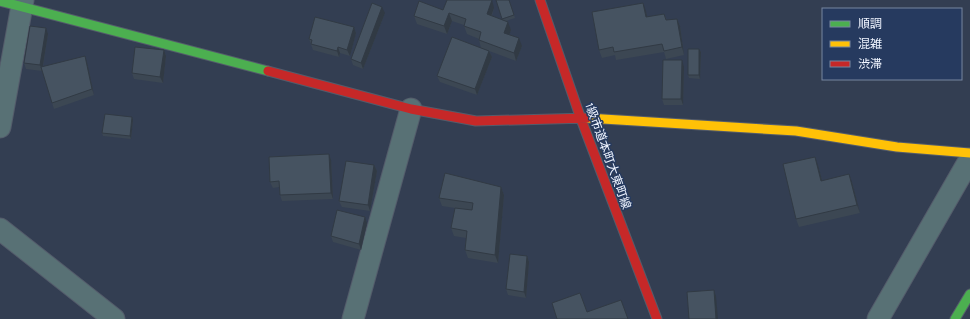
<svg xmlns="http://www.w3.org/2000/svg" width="970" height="319" viewBox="0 0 970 319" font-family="Karla,'Noto Sans JP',sans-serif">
<rect width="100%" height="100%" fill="#333e52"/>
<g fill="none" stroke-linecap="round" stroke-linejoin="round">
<defs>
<path id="street" d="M 0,127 L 23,0
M 0,229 L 114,319
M 353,319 L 411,109
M 878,319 L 970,159"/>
<path id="fast" d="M 0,1 L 268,71
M 955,319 L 970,294"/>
<path id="slow" d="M 587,118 L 796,131 L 897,147 L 970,153"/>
<path id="jam" d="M 540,0 L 581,119 L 657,319
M 268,71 L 411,109 L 476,121 L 587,118"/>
</defs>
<!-- street casing -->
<use href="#street" stroke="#545c6b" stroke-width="23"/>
<!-- fast casing -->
<use href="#fast" stroke="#545c6b" stroke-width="11"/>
<!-- slow casing -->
<use href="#slow" stroke="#545c6b" stroke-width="11"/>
<!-- jam casing -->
<use href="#jam" stroke="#545c6b" stroke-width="11"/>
<!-- street -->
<use href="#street" stroke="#587175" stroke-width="21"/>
<!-- fast -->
<use href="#fast" stroke="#4caf50" stroke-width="9"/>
<!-- slow -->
<use href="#slow" stroke="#ffc107" stroke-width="9"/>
<!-- jam -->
<use href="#jam" stroke="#c62828" stroke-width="9"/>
</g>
<!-- wall -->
<path fill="#3c4753" d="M 496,0 L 509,0 L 515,18 L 506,21 L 511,30 L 509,35 L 522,46 L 516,61 L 481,48 L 479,40 L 479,39 L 467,34 L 464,26 L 464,25 L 452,21 L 447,34 L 417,24 L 414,16 L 443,10 L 494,8 L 492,16 L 503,20 Z
M 646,11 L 647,17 L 664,14 L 667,20 L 677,19 L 680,26 L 684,55 L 666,59 L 664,52 L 616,60 L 615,55 L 602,58 L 599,50 Z
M 385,13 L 363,69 L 353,65 L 351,59 Z
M 354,27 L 356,33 L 350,56 L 340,53 L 339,57 L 313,50 L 309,39 Z
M 48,34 L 43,67 L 87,62 L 94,95 L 54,109 L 42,71 L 26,69 L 24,63 Z
M 699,49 L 701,52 L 700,79 L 689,78 L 688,75 Z
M 164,50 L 166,56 L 163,83 L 134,79 L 132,73 Z
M 489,51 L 492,57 L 477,95 L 440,82 L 437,76 Z
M 684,67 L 683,105 L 664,105 L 662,99 Z
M 133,120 L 131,139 L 103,136 L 102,133 Z
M 331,160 L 333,199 L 282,201 L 280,195 L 279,187 L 273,188 L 270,182 Z
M 374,165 L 377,171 L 370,211 L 342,207 L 339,201 Z
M 818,165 L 822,180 L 852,182 L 860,213 L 799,227 L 796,219 Z
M 501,187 L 504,195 L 498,263 L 468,258 L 465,250 L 466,238 L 454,236 L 451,228 L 455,208 L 442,206 L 439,198 Z
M 367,223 L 361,250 L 333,242 L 331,236 Z
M 527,256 L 529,262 L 526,298 L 508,295 L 506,289 Z"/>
<!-- shaded-wall -->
<path fill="#313a44" d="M 492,0 L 494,8 L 489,22 L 487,14 Z
M 643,3 L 646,11 L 649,25 L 646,17 Z
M 382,7 L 385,13 L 363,69 L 361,63 Z
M 449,13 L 452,21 L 447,34 L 444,26 Z
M 677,19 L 680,26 L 684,55 L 682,47 Z
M 508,22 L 511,30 L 507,41 L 504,33 Z
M 354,27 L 356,33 L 350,56 L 347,50 Z
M 46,28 L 48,34 L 42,71 L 40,65 Z
M 519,38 L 522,46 L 516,61 L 514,53 Z
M 338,47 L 340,53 L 339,57 L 337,51 Z
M 699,49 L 701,52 L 700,79 L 699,75 Z
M 164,50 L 166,56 L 163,83 L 160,77 Z
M 489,51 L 492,57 L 477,95 L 475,89 Z
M 85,56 L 87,62 L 94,95 L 92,89 Z
M 682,60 L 684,67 L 683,105 L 681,99 Z
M 132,117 L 133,120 L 131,139 L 130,136 Z
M 329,154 L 331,160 L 333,199 L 331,193 Z
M 815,157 L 818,165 L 824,188 L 821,181 Z
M 374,165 L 377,171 L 370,211 L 368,205 Z
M 849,174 L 852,182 L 860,213 L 857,205 Z
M 501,187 L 504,195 L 498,263 L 495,255 Z
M 365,217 L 367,223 L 361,250 L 359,244 Z
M 527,256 L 529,262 L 526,298 L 524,292 Z
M 714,290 L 716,296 L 718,319 L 716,319 Z"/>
<!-- building -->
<path fill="#465361" stroke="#313a44" d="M 447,0 L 492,0 L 487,14 L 508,22 L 504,33 L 519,38 L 514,53 L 479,40 L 481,32 L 464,26 L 466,19 L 449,13 L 444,26 L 414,16 L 419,1 L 443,10 Z
M 496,0 L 509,0 L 514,15 L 502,19 Z
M 372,3 L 382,7 L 361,63 L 351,59 Z
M 643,3 L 646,17 L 664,14 L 666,20 L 677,19 L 682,47 L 664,51 L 662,44 L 614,52 L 613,47 L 599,50 L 592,12 Z
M 315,17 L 354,27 L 347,50 L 338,47 L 337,51 L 311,44 L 312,40 L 309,39 Z
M 30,26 L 46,28 L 40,65 L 24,63 Z
M 452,37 L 489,51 L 475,89 L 437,76 Z
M 135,47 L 164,50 L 160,77 L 132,73 Z
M 688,49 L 699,49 L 699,75 L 688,75 Z
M 85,56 L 92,89 L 52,103 L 41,67 Z
M 663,60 L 682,60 L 681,99 L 662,99 Z
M 105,114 L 132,117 L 130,136 L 102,133 Z
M 329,154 L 331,193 L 280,195 L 279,181 L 270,182 L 269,157 Z
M 815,157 L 821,181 L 849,174 L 857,205 L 796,219 L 783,164 Z
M 346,161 L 374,165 L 368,205 L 339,201 Z
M 445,173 L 501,187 L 495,255 L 465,250 L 467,231 L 451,228 L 455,208 L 472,210 L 473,203 L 439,198 Z
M 337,210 L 365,217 L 359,244 L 331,236 Z
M 510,254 L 527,256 L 524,292 L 506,289 Z
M 714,290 L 716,319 L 689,319 L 687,292 Z
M 580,293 L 587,312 L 621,300 L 628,319 L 557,319 L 552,303 Z"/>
<g text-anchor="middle" stroke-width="3" stroke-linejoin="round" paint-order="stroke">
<!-- street labels -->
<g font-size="12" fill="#f0f5ff" stroke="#263a5f">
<text transform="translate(608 156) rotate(70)" y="4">1級市道本町大東町線</text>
</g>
</g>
<!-- legend -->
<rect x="822" y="8" width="140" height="72" fill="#263a5f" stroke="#77859f"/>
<rect x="830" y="21" width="20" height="6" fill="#4caf50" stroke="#77859f"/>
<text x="858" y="28" font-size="12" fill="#f0f5ff">順調</text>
<rect x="830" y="41" width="20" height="6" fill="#ffc107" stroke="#77859f"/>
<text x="858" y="48" font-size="12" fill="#f0f5ff">混雑</text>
<rect x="830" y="61" width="20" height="6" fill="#c62828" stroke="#77859f"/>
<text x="858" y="68" font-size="12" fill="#f0f5ff">渋滞</text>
</svg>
